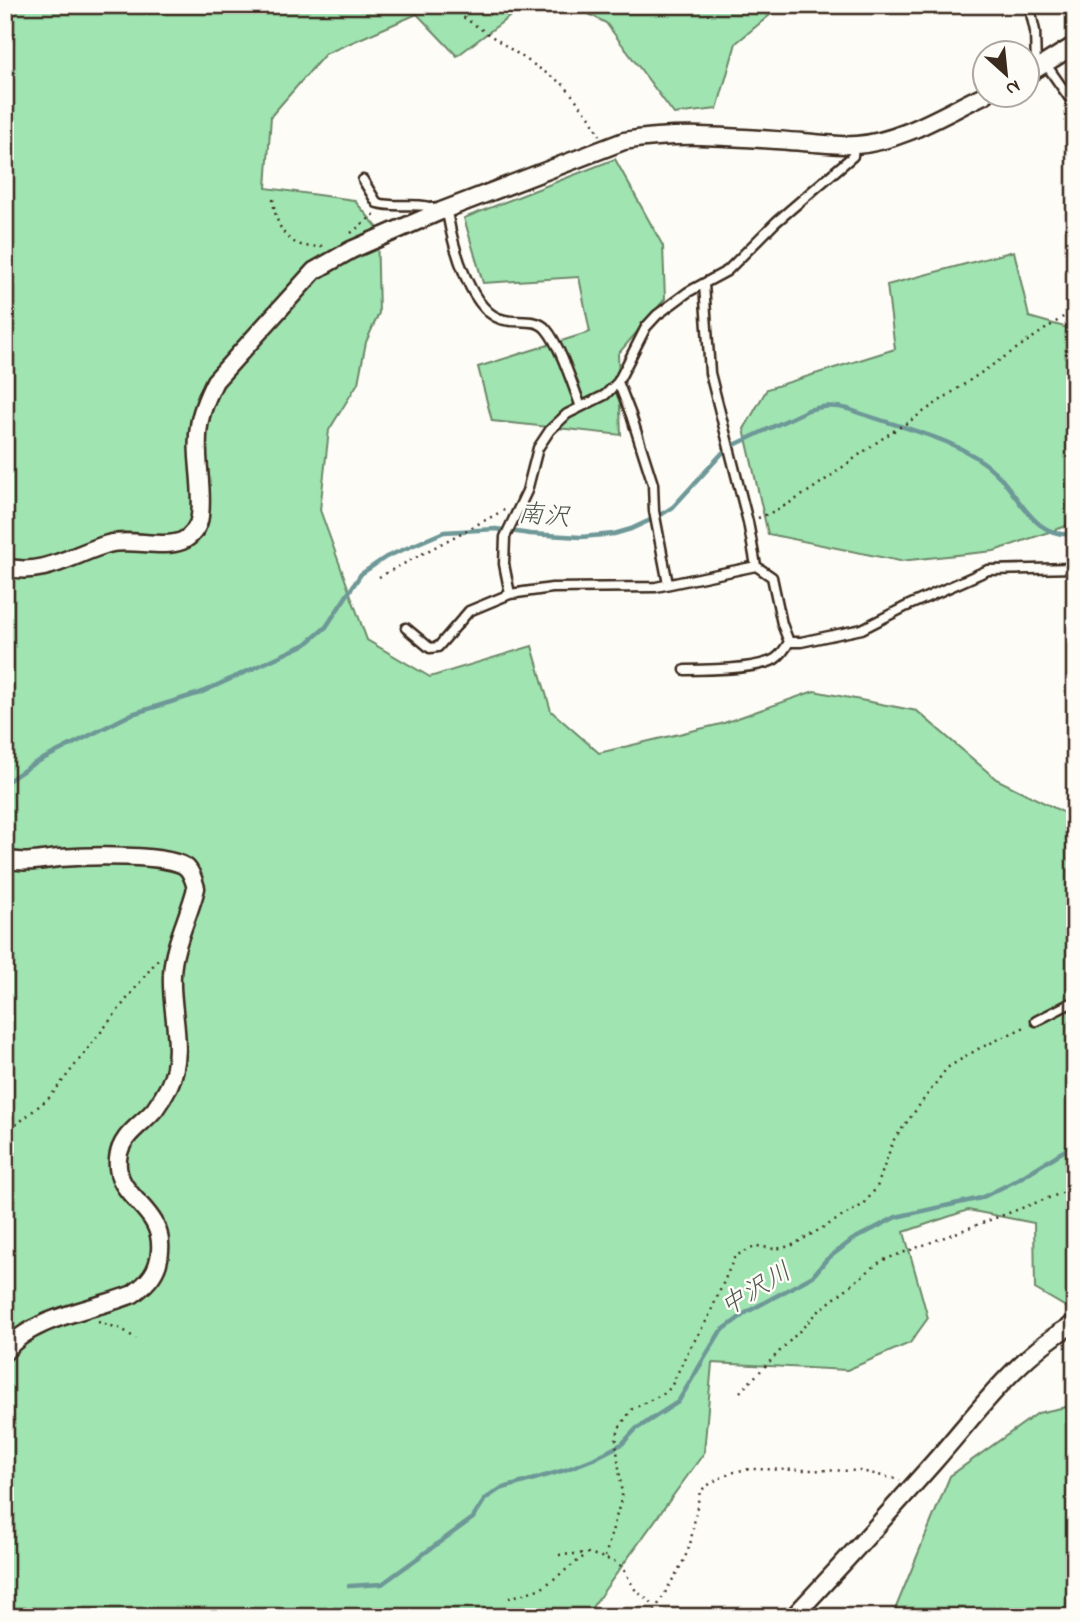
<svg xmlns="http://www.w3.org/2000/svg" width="1080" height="1622" viewBox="0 0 1080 1622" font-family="'Indie Flower','Klee One',sans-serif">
<rect width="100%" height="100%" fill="#fdfcf7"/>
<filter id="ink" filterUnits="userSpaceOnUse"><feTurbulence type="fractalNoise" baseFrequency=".0143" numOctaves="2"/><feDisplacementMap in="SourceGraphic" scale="14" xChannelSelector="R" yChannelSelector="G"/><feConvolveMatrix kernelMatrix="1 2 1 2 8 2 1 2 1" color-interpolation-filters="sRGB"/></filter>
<g filter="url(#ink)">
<!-- green -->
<path fill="#9fe4b1" stroke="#6d8768" stroke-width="2" d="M 5,5 L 525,5 L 457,56 L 417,14 L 325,54 L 271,116 L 266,188 L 354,200 L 377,227 L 379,313 L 366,342 L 358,383 L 329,430 L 320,510 L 367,640 L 430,677 L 532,646 L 551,711 L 599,753 L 721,724 L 814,691 L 917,711 L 996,779 L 1075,818 L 1075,1300 L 1066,1307 L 1035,1289 L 1034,1223 L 968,1210 L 904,1232 L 928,1318 L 910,1343 L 847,1370 L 712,1363 L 704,1453 L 585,1617 L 5,1617 Z
M 572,5 L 782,5 L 736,43 L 717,109 L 674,114 L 606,23 Z
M 615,159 L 663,246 L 665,299 L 618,354 L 621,435 L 492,421 L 478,367 L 590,332 L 579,277 L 483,283 L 464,218 Z
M 1014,251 L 1029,317 L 1075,330 L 1075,523 L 994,551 L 900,561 L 768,534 L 744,429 L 767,389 L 895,349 L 887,285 Z
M 1075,1405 L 1075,1617 L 892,1617 L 950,1476 L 1038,1413 Z"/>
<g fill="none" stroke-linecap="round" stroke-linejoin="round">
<!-- stream -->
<path stroke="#6e9897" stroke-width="4.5" d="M 5,783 L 33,764 L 132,714 L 200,693 L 306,644 L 326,627 L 361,574 L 386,557 L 444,532 L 496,529 L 530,534 L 581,537 L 614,534 L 631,529 L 659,516 L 673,507 L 726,449 L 808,410 C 823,406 834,405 848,409 C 895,427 959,437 995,472 C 1021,497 1033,539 1075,534
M 349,1586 L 382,1584 L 473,1518 L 485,1499 L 500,1489 L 565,1470 L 593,1459 L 622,1444 L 636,1429 L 678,1402 L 720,1332 L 747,1312 L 813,1276 L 826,1260 L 852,1240 L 896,1217 L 981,1198 L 1017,1180 L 1075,1144"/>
<defs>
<path id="service" d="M 1029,5 L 1035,31 L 1036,68
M 1045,63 L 1075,106
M 363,180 L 377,203 C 403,210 425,197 448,217 C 453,245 471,315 505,320 C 517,323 537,318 546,329 C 560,345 573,386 581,407
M 704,284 L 710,373 L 748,522 L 756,566
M 618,382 L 631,415 L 653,484 L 654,511 L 668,584
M 510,594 L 504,564 L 505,537 L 527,491 L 538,448 L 550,430 L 567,414 L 605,395 L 618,382 L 646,327 L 657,315 L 688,292 L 727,271 L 776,222 L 853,156 L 854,145
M 406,628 L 430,648 L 438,647 L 469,611 L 510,594 L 552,588 L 656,587 L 756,566 L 772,577 L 782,624 L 789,642
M 789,642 L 801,642 L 862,629 L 907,606 L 988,570 L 1075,568
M 685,670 C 706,670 756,670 775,659 C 781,655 785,649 789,642
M 1036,1021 L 1075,1001"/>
<path id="minor" d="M 1028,74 L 1075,45
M 5,567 C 43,577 73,554 108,544 C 131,538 161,549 182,541 C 191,537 199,527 200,516 C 204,486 194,456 199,426 C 201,410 208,395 215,381 L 314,271 L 351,250 L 441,211 L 624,141 C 683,131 743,138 802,142 C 819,143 838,146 856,145 C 901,142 945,113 986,94
M 5,859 C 24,864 41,860 59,858 C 83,856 172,853 187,868 C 192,873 194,881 196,888 C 189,917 173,945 172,975 C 170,1011 186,1051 169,1086 C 165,1094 160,1102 155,1109 C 142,1125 120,1135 118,1159 C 114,1199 164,1206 160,1251 C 159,1271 148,1283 133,1294 C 94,1310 30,1317 5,1352
M 793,1617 C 841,1566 888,1514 934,1462 C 979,1411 1015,1358 1075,1323"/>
</defs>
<!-- service casing -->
<use href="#service" stroke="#3b2a1e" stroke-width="13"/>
<!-- minor casing -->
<use href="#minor" stroke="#3b2a1e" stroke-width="21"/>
<!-- path -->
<path stroke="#3b2a1e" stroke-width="2.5" stroke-dasharray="2 5" stroke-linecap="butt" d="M 457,5 L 463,17 L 564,85 L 589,116 L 600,135
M 273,199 C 276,231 291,253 326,245
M 351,233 L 376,213
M 758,518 C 813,497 856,452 907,423 L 1075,309
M 379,577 L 506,509
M 5,1134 L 50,1097 L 159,958
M 98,1322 L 122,1329 L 136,1339
M 740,1392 L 820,1310 L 881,1261 L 1075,1188
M 559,1555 L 589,1553 L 616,1562 L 622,1567 L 636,1591 L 656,1606
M 605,1557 L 622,1496 L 616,1441 L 619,1428 L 632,1409 L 665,1393 L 671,1387 L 686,1355 L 708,1318 L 735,1256 L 757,1246 L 775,1249 L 791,1246 L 864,1204 L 877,1187 L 893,1141 L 947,1068 L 978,1049 L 1027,1026
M 509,1598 L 542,1588 L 587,1554
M 651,1617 L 684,1560 L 690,1545 L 700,1491 C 716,1479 732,1470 752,1469 L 861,1471 L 900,1480"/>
<!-- service -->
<use href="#service" stroke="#fdfcf7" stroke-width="8"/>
<!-- minor -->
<use href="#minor" stroke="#fdfcf7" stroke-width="16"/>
</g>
</g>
<g text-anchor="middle" stroke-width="5" stroke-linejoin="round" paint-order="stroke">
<!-- water labels -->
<g font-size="26" font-style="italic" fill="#505850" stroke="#fdfcf7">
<text transform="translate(544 514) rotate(5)" y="9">南沢</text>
<text transform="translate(755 1288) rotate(-31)" y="9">中沢川</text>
</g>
</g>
<!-- margin -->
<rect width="1080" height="1622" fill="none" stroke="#fdfcf7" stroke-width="28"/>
<rect x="14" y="14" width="1052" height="1594" fill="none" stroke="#3b2a1e" stroke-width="2.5" filter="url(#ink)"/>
<!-- north arrow -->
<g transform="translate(1006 74) rotate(153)"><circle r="33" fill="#fdfcf7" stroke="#afa8a0" stroke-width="2"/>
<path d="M0-5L12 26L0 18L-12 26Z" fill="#3b2a1e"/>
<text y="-10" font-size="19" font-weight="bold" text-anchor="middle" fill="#3b2a1e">N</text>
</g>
</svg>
